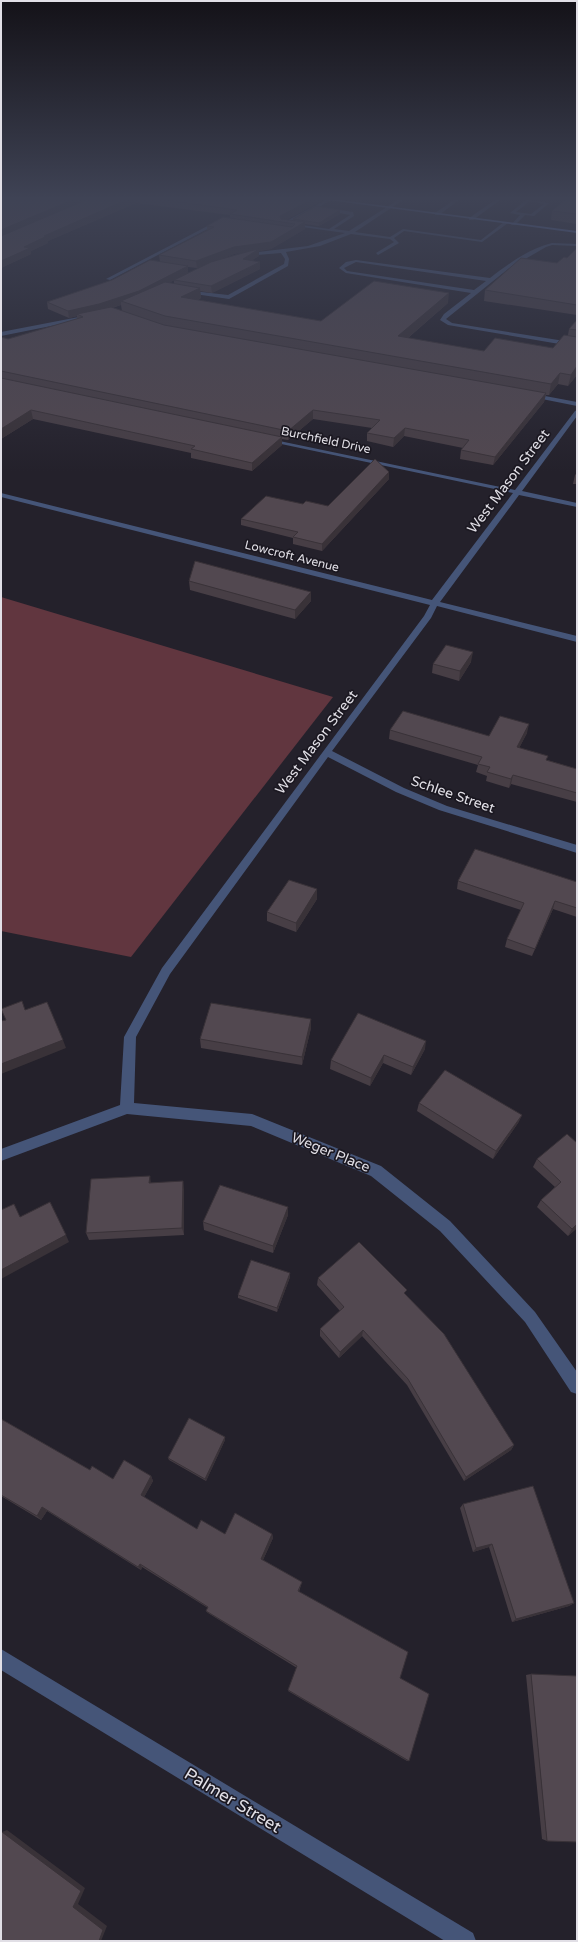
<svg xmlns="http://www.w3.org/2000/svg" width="578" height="1942" font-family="'Varela Round',sans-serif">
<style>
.green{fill:#61363f}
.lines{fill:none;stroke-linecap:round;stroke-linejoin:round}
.minor{fill:#455578;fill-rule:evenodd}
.major{fill:#6585cd;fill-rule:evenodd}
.wall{fill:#473e45;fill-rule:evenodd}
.shaded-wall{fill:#393238}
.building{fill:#524850;stroke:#393238}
.labels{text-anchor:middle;stroke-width:3.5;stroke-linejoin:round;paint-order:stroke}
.far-street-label{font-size:12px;fill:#e1dfe6;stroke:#1b1821}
.street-label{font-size:14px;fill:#e1dfe6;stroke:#1b1821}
.near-street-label{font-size:17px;fill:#e1dfe6;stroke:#1b1821}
</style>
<rect width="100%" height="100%" fill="#24212b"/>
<path class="green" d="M1,597L333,697L131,957L1,931Z"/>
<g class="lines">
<path class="minor" d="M326,200H331L319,207L353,212L354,216L334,229L349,231L398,200H403L355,232L390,237L403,229L481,240L504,222L508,223L482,242L404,231L394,238L399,243L378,255L376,253L394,242L390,239L351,234L320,246L286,252L289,259L288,266L229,299L181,292L184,290L228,295L284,264L285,259L281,253L244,256L242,254L308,246L345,233L281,224ZM317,208L319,209L350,215L329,229L288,223Z
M454,200H459L439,215H435V213Z
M495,200H500L473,220H469V218Z
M526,200L549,203L534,216L525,215L515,225H511L520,215L510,213ZM530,201L544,204L531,214L516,212Z
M219,220L223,221L110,280L106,279Z
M552,243L577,244V246L552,245L546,247L508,269L446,319L452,323L577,343V347L448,325L440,320L444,314L471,293L346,273L339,268L346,262L356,260L490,278C508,264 530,248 552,243ZM356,262L486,281L474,290L347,271L344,268Z
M84,316L86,319L1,336V332Z
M529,393L577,402V406L527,396L526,395Z
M577,410V416L522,491L577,503V507L519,495L440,602L577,636V642L437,606L431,618L332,751L404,788L447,806L577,845V853L439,810L396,792L328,757L170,974L136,1037L134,1103L252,1114L381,1166L450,1221L535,1312L577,1372V1394L571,1392L525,1322L440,1231L371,1176L251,1126L127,1114L1,1161V1149L120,1105L124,1037L162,968L424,616L430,605L1,497V493L432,600L513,493L267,441L265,440V438L515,490L575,411Z
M1,1649L473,1933L476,1941H445L1,1670Z"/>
<path class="major" d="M328,200H340L577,231V233Z"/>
</g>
<path class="wall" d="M1,200H323L286,220L293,221V219L340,214L319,226L305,224V229L271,249L259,251V256L252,260L260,269L212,293L200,291L201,298L198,300L321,321L448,303L408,338L484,351L553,348L568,335L569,329L577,320V375L568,386L558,384L549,395H546L544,402L493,465L460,459L461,450L463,448L404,436L393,447L367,441V433L372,428L313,419L288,440L282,439V445L252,471L191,458V453L33,419L1,439V337L8,339L77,319V316L69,318L48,309L47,302L112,280L160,262L159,255L207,230V226L230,218V215L136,203L48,241V243L31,251V254L1,268ZM244,252L219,260L234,254ZM188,267L197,268L201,267L188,273ZM174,280V284L169,283ZM121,305L122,311L112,308Z
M344,200H363L361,201Z
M577,200V224L551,220L552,211Z
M577,248V315L484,301L485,290L557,263L567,258Z
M389,472V479L322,551L293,544V538L241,525V519L303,504L328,506Z
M577,473V484H573L575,475Z
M189,581L311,601L295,619L190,590Z
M471,662L459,681L432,673L433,664Z
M390,730L489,736L527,733L519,748L547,760L577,769V802L511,784L509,788L486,781L487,776L476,772L478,765L389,739Z
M458,881L577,882V917L553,909L532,956L505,947L507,939L521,910L457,889Z
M317,889V899L296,932L267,921V912Z
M311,1028L302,1065L201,1048L200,1039Z
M425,1049L411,1075L383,1063L370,1086L330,1069L331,1060Z
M419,1103L522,1115L518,1123L493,1159L417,1111Z
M577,1143V1228L568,1236L537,1207L541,1200L555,1187L533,1167L537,1159Z
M151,1183L184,1189V1235L89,1240L86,1233Z
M288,1215L273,1253L204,1230L203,1222Z
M290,1277L277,1312L238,1298V1295Z
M318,1278L406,1295L514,1445L511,1450L464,1481L407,1385L362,1336L339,1358L320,1336V1329L340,1311L317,1285Z
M1,1419L90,1470L113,1479L151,1476L153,1481L144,1497L197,1529L225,1534H272L273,1538L263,1560L302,1582L301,1585L299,1592L400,1678L409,1761H407L288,1691L297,1668L208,1613L206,1611L208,1608L142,1567L141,1570L47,1511L41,1520L1,1496Z
M225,1437V1440L206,1481L169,1460L168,1458Z
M463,1504L574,1603L569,1606L512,1622L489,1547L473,1552L460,1508Z
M531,1674L547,1841L542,1839L526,1675Z"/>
<path class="shaded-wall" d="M72,200H88L1,237V230Z
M126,200H136V203L48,241V243L31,251V254L1,268V261L24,247L44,236Z
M311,200H323L282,222L280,221V216Z
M340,210V214L319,226V223Z
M305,222V229L271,249L259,251V256L243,266V259L257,251L234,254L197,268L196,261L234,247Z
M260,262V269L212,293L211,286Z
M188,266V273L140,298L121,301V305L100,311L77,314V316L69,318L68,311Z
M200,288L201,298L182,308L181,297Z
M449,293L448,303L397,347L398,336Z
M577,366V375L568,386L571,375Z
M560,373L558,384L549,395L551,384Z
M546,393L544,402L493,465L495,457Z
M31,410L33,419L1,439V429Z
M313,410V419L288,440V431Z
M405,428L404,436L393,447L394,438Z
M282,437V445L252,471V463Z
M389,472V479L322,551V544Z
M311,592V601L295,619V610Z
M473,652L471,662L459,681L460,671Z
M529,724L527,733L515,756L517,747Z
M513,775L511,784L509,788L511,779Z
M317,889V899L296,932V923Z
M555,901L553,909L532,956L535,949Z
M311,1019V1028L302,1065V1057Z
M63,1040L66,1048L1,1074V1064Z
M426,1041L425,1049L411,1075L413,1067Z
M384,1055L383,1063L370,1086L371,1078Z
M522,1115L518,1123L493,1159L496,1151Z
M150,1176L151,1184L149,1183Z
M183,1181L184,1189V1235L182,1228Z
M288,1207V1215L273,1253V1246Z
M577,1224V1228L568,1236L572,1229Z
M66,1235L69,1242L1,1279V1270Z
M290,1273V1277L277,1312V1308Z
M363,1330L362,1336L339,1358L340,1352Z
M225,1437V1440L206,1481L205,1479Z
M514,1445L511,1450L464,1481L466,1477Z
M151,1476L153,1481L143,1499L141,1495Z
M42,1507L47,1511L41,1520L37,1516Z
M272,1534L273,1538L262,1562L261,1559Z
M492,1544L489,1547L473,1552L476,1548Z
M140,1564L142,1567L141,1570L138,1567Z
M574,1603L569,1606L512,1622L516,1619Z
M7,1830L85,1888L78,1904L107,1926L101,1941H99L2,1832Z"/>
<path class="building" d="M1,200H72L1,230Z
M86,200H126L44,236H47L24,247L30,248L1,261V236Z
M164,200H311L280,216L281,219L305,222L271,242L234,247L196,261L159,255L214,227L207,226L223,217L292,227L295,224L230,214L237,210Z
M565,200H577V214L552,211Z
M316,206L340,210L319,223L293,219Z
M577,248V305L485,290L521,258L557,263L564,257L567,258Z
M259,249L243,259L260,262L211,286L174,280L211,262L250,251Z
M150,260L188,266L139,291L99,304L68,311L47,302L112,280Z
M374,281L449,293L398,336L484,351L495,338L553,348L564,335L577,337V366L571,375L560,373L551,384L165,316L121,301L165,282L200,288L181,297L321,321Z
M111,307L164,325L546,393L495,457L461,450L469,440L405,428L394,438L367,433L380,420L313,410L288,431L1,371V337L8,339L83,317L77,314Z
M577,320V330L569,329Z
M1,378L282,437L252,463L191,449L195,446L31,410L1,429Z
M375,459L389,472L322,544L293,537L298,532L241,519L266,496L303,504L306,501L328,506Z
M195,561L311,592L295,610L189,581Z
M446,645L473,652L460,671L433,664Z
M403,711L489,736L500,716L529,724L517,747L548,756L546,760L577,769V793L513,775L511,779L487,772L490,767L478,764L482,757L390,730Z
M475,849L577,882V908L555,901L535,949L507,939L524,903L458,881Z
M289,880L317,889L296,923L267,912Z
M22,1001L25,1010L47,1002L63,1040L1,1064V1021L6,1020L1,1009Z
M211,1003L311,1019L302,1057L200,1039Z
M358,1013L426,1041L413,1067L384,1055L371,1078L331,1060Z
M445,1070L522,1115L496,1151L419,1103Z
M567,1134L577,1143V1224L572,1229L541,1200L561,1182L537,1159Z
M150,1176L149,1183L183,1181L182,1228L86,1233L91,1179Z
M220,1185L288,1207L273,1246L203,1222Z
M50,1202L66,1235L1,1270V1210L14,1204L20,1217Z
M359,1242L407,1290L404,1293L444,1334L514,1445L466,1477L408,1379L363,1330L340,1352L320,1329L344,1307L318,1278Z
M251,1260L290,1273L277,1308L238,1295Z
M189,1418L225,1437L205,1479L168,1458Z
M1,1419L90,1470L92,1466L113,1479L124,1460L151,1476L141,1495L197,1529L201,1520L225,1534L235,1513L272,1534L261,1559L302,1582L298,1591L408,1652L400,1678L429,1694L409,1761L288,1690L297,1666L206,1611L208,1607L140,1564L138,1567L42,1507L37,1516L1,1495Z
M533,1486L574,1603L516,1619L492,1544L476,1548L463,1504Z
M531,1674L577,1676V1842L547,1841Z
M2,1832L81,1891L73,1907L103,1930L99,1941H1V1833Z"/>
<linearGradient id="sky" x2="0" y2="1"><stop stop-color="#141218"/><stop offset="0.42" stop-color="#3f4355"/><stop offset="1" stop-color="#3f4355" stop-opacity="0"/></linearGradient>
<rect width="578" height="472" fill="url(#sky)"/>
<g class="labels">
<g class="far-street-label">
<text transform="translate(326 440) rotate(12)" y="4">Burchfield Drive</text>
<text transform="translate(292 556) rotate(14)" y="4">Lowcroft Avenue</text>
</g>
<g class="street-label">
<text transform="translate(508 481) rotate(-53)" y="5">West Mason Street</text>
<text transform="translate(316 742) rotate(-53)" y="5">West Mason Street</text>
<text transform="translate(453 794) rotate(19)" y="5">Schlee Street</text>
<text transform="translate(331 1152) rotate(22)" y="5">Weger Place</text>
</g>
<g class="near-street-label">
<text transform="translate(233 1800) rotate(31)" y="6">Palmer Street</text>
</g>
</g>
<rect width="578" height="1942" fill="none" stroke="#e1dfe6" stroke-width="4"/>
</svg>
